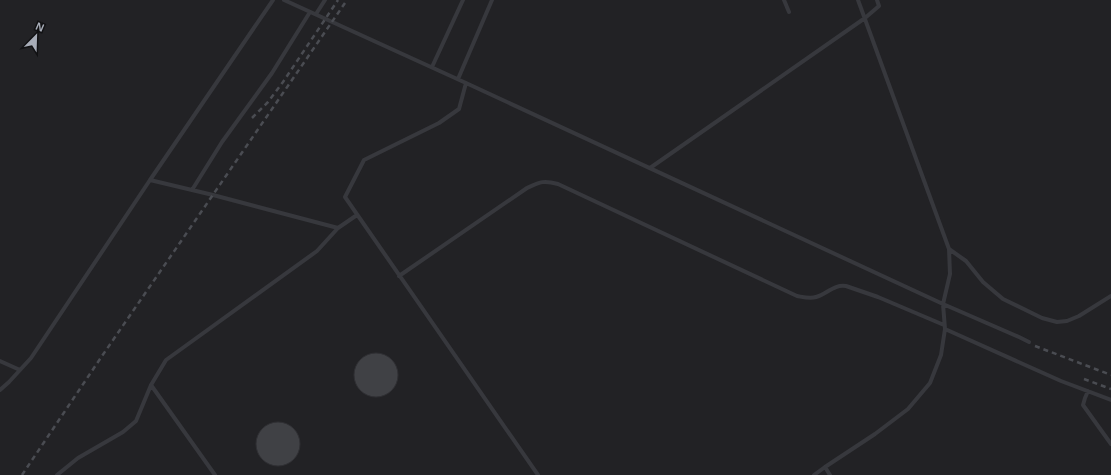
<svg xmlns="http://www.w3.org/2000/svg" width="1111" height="475" font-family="Helvetica,sans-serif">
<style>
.built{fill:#222225}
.building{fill:#404145;stroke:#303034}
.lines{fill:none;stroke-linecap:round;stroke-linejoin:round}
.lane{stroke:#37383d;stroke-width:4}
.rail{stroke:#4a4c52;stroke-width:2.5;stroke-dasharray:5 4;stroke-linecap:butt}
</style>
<rect width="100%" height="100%" fill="#161618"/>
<path class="built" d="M0,0H1111V475H0Z"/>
<path class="building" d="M354 375a22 22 0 1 1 44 0a22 22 0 1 1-44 0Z
M256 444a22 22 0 1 1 44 0a22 22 0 1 1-44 0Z"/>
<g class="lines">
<path class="lane" d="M284,0L466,83L943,304L1019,337L1029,342
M784,0L789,12
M858,0L949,249L950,274L943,304L945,329L1061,381L1111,400
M316,14L325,0
M432,67L463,0
M458,79L492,0
M466,83L459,109L439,123L364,160L345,197L538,475
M650,168L865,18L879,6L877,0
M150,180L273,0
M192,190L222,142L272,73L310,12
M949,249L966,261L983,282L1003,299L1042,318L1057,322L1067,321L1079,316L1111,296
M399,276L527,188C540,182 543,180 558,184L797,296C803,297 810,299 816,297C827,294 834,284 846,286L878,297L944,325
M0,361L20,370
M151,385L215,475
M0,390L9,382L31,358L150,180L213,195L338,228L357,215
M1088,391L1085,398L1083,405L1111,444
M825,467L875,434L908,409L930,383L941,355L945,329
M57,475L78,458L123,432L136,421L151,385L166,360L317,251L338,228
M814,475L825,467L830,475"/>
<path class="rail" d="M252,118L268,102L283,82L338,0
M1035,346L1111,375
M1084,379L1111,389
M22,475L102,356L347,0"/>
</g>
<g transform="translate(36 36) rotate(23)" stroke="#111113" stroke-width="3" paint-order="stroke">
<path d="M0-3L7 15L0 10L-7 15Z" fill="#a8adb8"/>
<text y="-6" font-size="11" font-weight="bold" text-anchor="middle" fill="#a8adb8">N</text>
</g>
</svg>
